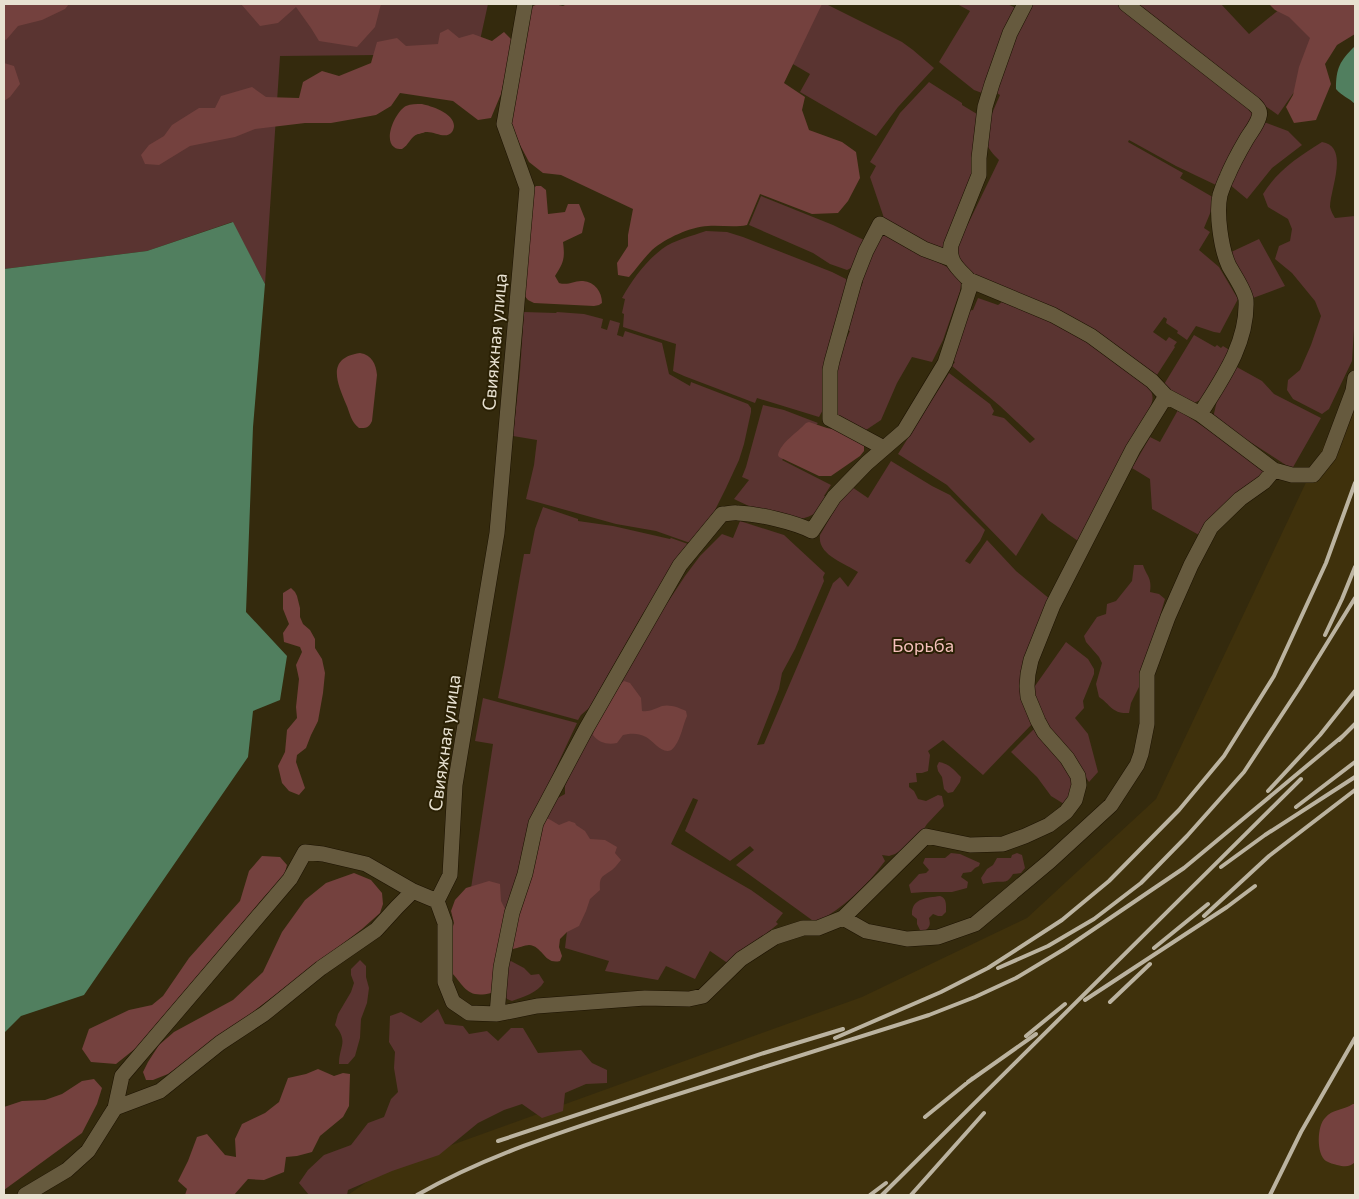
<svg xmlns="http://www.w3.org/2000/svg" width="1359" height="1199" font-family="Commissioner,sans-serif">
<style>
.built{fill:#3f310c}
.green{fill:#5a3431}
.forest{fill:#74413e}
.water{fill:#517f5f}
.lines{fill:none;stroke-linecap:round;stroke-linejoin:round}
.minor-casing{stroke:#1c1200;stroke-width:16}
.minor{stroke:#665a3e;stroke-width:15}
.rail{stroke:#bbb3a0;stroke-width:4}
.labels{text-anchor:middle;stroke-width:4;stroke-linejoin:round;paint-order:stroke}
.street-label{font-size:18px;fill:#e8e1d1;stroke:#2a2004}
.park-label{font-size:18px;fill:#f5c0bc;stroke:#2a2004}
</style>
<rect width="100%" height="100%" fill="#342a0d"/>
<path class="built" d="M1355,379V1195H348L385,1169L862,997L1027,918L1156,799Z"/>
<path class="green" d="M4,4H488L477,54L280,56L265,284L232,222L147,251L4,269Z
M817,4H826L902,42L913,50L934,68L898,107L876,136L800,92L810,74L786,60Z
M957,4H1007L1016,8L982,93L974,90L939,62L970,11Z
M1029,4H1119L1252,110V119L1218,186L1176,166L1129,140L1128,142L1183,173L1180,178L1216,199L1204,228L1210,232L1199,250L1219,267L1238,299L1220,333L1214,332L1196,326L1187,340L1177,333L1178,331L1166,323L1167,319L1164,317L1153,332L1166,341L1169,337L1177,342L1174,346L1175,347L1155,378L975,277L957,259L958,239L968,224L999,160C994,155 987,148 986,141C984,128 995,107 1000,95L995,92Z
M1134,4H1221L1249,34L1286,4L1322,30L1306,75L1278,115L1251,96Z
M929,82L962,103V105L977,114L975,127L970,190L952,231L943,249L941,250L885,221L870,177L876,166L870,162L900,113Z
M1264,122L1288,131L1302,145L1272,168L1247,199L1229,184Z
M1322,142C1350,146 1330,190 1330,207C1331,211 1333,215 1335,218L1355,216V313L1352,361L1329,409L1322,414L1293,399L1287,390L1288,380L1300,370L1311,345L1321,316L1315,301L1292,273L1275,259L1279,246L1290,241L1292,229L1288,219L1268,207L1263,194C1278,170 1298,157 1322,142Z
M761,196L833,225L864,240L853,267L847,270L830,264L813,253L749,225Z
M706,231L727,232L743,237L832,272L846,279L850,285L825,406L819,417L757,398L755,403L684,376L673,371L676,344L623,327L624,314L622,313L625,299L622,298C632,280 645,262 662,249C674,240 692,236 706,231Z
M877,232L904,244L949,268L958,276L961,283L960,291L943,340L932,362L912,357L897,383L881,420L866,430L837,414L834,404L839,355L850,331L844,328L863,282L857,280Z
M1259,239L1285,286L1253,298L1229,253Z
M978,298L998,305L1002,302L1054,323L1086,339L1147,383C1152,392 1155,397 1150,407L1078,541L1048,520L1042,513L1016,556L947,485L898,454L949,373L990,404L994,411L992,415L1004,418L1030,443L1035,439L1000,406L952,366L955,362L949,358L965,311L973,310Z
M524,312L556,313L557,312L584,314L603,319L601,328L607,330L610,320L620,323L617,335L623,337L625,331L662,343L669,374L690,386L691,382L748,404L751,408V412L744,444L739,460L726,488L710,520L690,543L656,531L616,524L526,499L534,465L537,440L513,436L520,371Z
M1194,335L1215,347L1217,345L1221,348L1223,346L1231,351L1200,400L1190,405L1163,386Z
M1235,366L1262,381L1274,394L1321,418L1292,469L1213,418L1218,396Z
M763,405L784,410L818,423L782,460L831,485L824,496L826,497C822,503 818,512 812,515C791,527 753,508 734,499L749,480L742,477L746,467Z
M1178,410L1198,423L1261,465L1264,471L1263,474L1199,535L1152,509L1150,479L1132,468L1150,437L1160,442Z
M891,461L932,486L950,495L985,530L980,541L965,561L970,564L987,540L1016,571L1051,600L1028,653L1033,723L983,775L943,740L928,751L930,755L928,771L922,773H916L917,782L909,783V787L914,791L918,799L926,801L938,795L942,796L944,806L927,824L921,833L903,849L895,854L889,856L882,855L885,861C866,887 844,907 816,923L736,865L754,850L750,846L730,861L685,831L698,800L693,798L671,844L751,890L783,913L776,922L778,924L729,964L710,951L695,979L666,966L658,980L605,971L609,961L565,948L569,914L541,829L554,800L565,794V786L587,739L631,658L685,576L700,556L722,534L733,538L740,521L784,535L825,573L823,577L824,581L795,649L782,673L779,689L757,745L764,744L833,583L840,577L848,587L858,572C845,563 817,555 820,535L849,485L868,498Z
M543,507L578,519V521L613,526L670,539L671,538L688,544L642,615L589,708L581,715L578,720L498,698C508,650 515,602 524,554H530L535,529Z
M1134,565H1143C1147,577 1152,577 1150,592L1159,594L1165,599L1139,687L1131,703L1129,713C1112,714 1111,705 1099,697L1096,684L1102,663L1099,657L1086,642L1084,636L1097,617L1106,614L1107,604L1116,601L1132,581Z
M1066,642L1088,659L1094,669V674L1083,701L1084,708L1075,718L1088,734L1098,772L1089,782L1069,752L1049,731L1030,693Z
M483,698L577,723L531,821L529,839L506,914L468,908L493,744L475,741Z
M1035,728C1044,739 1072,769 1073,783C1073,790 1067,798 1064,804L1051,796L1037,777L1011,752Z
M939,762C950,764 954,770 961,777L960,782L953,792L948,793L944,789L942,777L938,771L937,766Z
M951,853L960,854L980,863L979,866L975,868L971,872L963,873L961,877L968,882L967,888L952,892H925L911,893L909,885L919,874L926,873L929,870L923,863L925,858H945Z
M1017,853L1022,855L1025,868L1021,873L1013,874C1007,884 1005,881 995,882C991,882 987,883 983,884L981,878L987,869L993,865L997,858H1011L1012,855Z
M940,896C947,898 946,905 946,912L942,916H938L933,914L929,918C930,923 931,926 926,930H920L917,924V919L912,915C911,898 927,898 940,896Z
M360,960L366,966V977L369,988L367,1003L361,1019L360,1038L355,1056L348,1064H339C339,1045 349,1043 335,1025L338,1014L351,992L354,983L351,975V969Z
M509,960L524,968L531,975L539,974L544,982C538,993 522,997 512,1001L507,999L503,993Z
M438,1009L445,1024L463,1026L469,1034L487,1031L498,1041L511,1028H523L538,1053L581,1050L592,1063L607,1070V1083L586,1084L565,1093L563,1111L542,1118L522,1104L504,1110L478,1123L439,1155L392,1171L348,1190L347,1195H309L299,1183L308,1170L324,1155L351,1145L368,1123L384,1117L391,1099L398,1092L394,1068L395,1052L389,1042L390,1016L401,1012L421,1023Z"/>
<path class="forest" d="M4,4H69L65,9L42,20L18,26L6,40L4,39Z
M241,4H381L375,27L357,47L319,41L311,28L296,7L278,23L260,26Z
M538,4H554L563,6L567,4H822L784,83L805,97L802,110L809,130L842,142L856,152L860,178L848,201L838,213L812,214L760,194L747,225C734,228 721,225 708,226C690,227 666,238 652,250C644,258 637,268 629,277L618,275L617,263L628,246V235L633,209L561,175L543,173L529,162L520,145L510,120L531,7Z
M1269,4H1355V34L1337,45L1325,64L1331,84L1316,120L1294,123L1286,107L1293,95L1299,67L1310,38L1289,17L1275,10Z
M448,29L459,38L473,34L492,41L504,32L513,41L501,94L491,118L478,120L453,101L400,93L391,106L376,115L331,123H305L255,129L235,137L190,146L159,165L145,164L141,155L149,145L164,136L172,125L199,108H215L221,96L252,87L266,97L299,98L303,82L322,71L339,76L371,63L377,42L397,38L406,46L438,44L440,33Z
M4,63L14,66L20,84L10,97L4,101Z
M422,104C432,106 462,116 452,132C446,140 434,131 426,132C425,132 420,134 418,134C410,137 409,145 402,149C399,149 396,149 394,147C383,139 396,111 406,106C411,104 416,104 422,104Z
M536,186H541L546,190L548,214L565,212L568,204H579L585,219L582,233L563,242C565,258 564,262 555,276L559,283C569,286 574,280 583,281C595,282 602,292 602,303L599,305L594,306L534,303L528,300L522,293L530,192Z
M360,353C372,355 376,364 377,375L372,421C369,428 366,428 359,428C351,422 350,413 346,404C337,382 326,358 360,353Z
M809,422L827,428L837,430L861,442L864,446V451L860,456L831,476H819L779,457L778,455C781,442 797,433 806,423Z
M291,588L295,592L297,596L300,608V617L303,624L310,630L315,639V648L322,659L325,673L323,693L318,721L311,735L306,748L297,755L296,762L305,788L299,795L289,791L282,783L278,766L285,752L287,730L297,718L296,707L299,679L296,665L302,652L300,647L284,642L283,633L289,624L283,609V593Z
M624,681L630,683L641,698L642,711C650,712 654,709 662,706C670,704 680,708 686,711L687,716C683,725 681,738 675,746C666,760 654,741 646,737C638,733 632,733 623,735L617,743C608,745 599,743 593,735C595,722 614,689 624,681Z
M543,818L549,819L559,825L569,821L575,823L576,825L585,831L590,839L605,840L617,847L615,853L621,860C618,863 616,867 612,870C602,877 599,876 600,890L590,899L586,911L579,926L567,932L560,939L559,947L562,956L560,961C544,965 543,946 529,945C525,945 518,948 513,949L510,945Z
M262,856L280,857L287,865L284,876L264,897L136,1048L116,1064L91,1062L82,1049L89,1029L129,1010L152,1005L163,996L189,958L240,901L249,871Z
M354,873L371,880L382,893L383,904L380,913L362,929L212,1043L168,1074L153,1080H146L143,1072L148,1062L159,1045L174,1032L233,1000L263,972L282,932L305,900L326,883Z
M489,881L500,884L501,901L505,909L491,993C466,999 465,986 450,971L449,939L454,923L451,911L455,900L466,888Z
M318,1069L334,1076L343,1073L350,1074L349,1106L343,1117L320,1136L312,1152L297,1156L286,1157L284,1172L264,1180L248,1179L234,1195H185L187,1189L178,1181L188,1161L197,1137L207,1134L225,1155L236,1157L235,1139L242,1124L265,1113L279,1102L288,1078L306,1074Z
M94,1079L102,1088L97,1104L82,1133L4,1190V1107L22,1101L45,1100L62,1094L82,1081Z
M1353,1104H1355V1162C1350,1167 1345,1167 1337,1165C1334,1164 1329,1163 1326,1161C1316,1154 1317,1126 1325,1118C1332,1109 1344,1110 1353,1104Z"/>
<path class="water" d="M1354,47H1355V104C1349,98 1342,96 1336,89C1336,68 1340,61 1354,47Z
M233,222L265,284L253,427L246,612L287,656L280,700L253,711L248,757L84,995L21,1016L4,1033V269L147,251Z"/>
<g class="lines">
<defs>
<path id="minor" d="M1126,4L1254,104C1258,108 1261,111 1259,117C1257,125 1250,133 1246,140C1239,152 1232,165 1227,177C1224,183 1222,189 1220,195C1216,213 1221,249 1229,266C1234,275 1245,291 1246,300C1248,343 1222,379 1200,414
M969,280L1053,315L1091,336L1152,381L1166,396L1200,414L1274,470L1292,475H1313L1329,455L1353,391L1355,378
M884,448L830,419V370L832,361L855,279L866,251L880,224L924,249L951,259
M437,901L445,923V982L453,1002L469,1013L497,1014L501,967L512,913L525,874L536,823L586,729L680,565L722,514C728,514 733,512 738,513C759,514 794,522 812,531L834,497L867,463L904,431L945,363L969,290V280C959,269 948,262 951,245L979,175V158L985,107L992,84L1010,33L1025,4
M437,901L450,875L455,785L497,533L527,188L504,124L525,4
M843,918L866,931L907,939L938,937L975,924L1050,861L1111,805L1137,765L1141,754L1147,724V674L1168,617L1191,565L1211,527L1240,499L1264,482L1274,470
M497,1014L537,1006L645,998L689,999L703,996L741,959L775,937L803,928H818L843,918L926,836L970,845L1003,844L1025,836L1049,825L1066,812L1075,800L1079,785L1078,776L1067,758L1044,732L1038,721L1028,697L1027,686L1028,674L1031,660L1053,605L1133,449L1166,396
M115,1108L160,1091L220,1043L264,1014L321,968L376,930L397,907L413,891
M25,1195L67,1170L88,1151L115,1108L122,1076L290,879L305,852L323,854L366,864L413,891L437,901"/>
</defs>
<use href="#minor" class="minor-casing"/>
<use href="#minor" class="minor"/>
<path class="rail" d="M1325,635L1342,599L1355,567
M1339,740L1355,724
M1268,791L1320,735L1355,691
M1296,807L1355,762
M1221,867L1265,835L1355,777
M1204,916L1269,856L1355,790
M1154,948L1208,904
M998,968L1048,946L1094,919L1141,883L1187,836L1244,772L1300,687L1355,598
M1085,1000L1175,941L1227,907L1255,886
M1110,1002L1150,964
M1026,1036L1065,1004
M835,1038L941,992L988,968L1062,920L1109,881L1179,810L1224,756L1274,676L1326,563L1355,483
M968,1082L1036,1034
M925,1117L973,1078
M498,1141L764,1053L843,1029
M417,1195C491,1153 573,1128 653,1102C745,1073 837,1044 929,1015L975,997L1016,978L1066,948L1184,868L1344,735
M870,1195L886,1183
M882,1195L1301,779
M911,1195L984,1113
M1270,1195L1301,1132L1355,1038"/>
</g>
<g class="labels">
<g class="street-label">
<text transform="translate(495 342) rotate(-85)" y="6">Свияжная улица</text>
<text transform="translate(445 743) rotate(-82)" y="6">Свияжная улица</text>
</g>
<g class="park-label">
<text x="923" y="652">Борьба</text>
</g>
</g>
<rect width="1359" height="1199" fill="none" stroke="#e8e1d1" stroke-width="10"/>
</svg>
